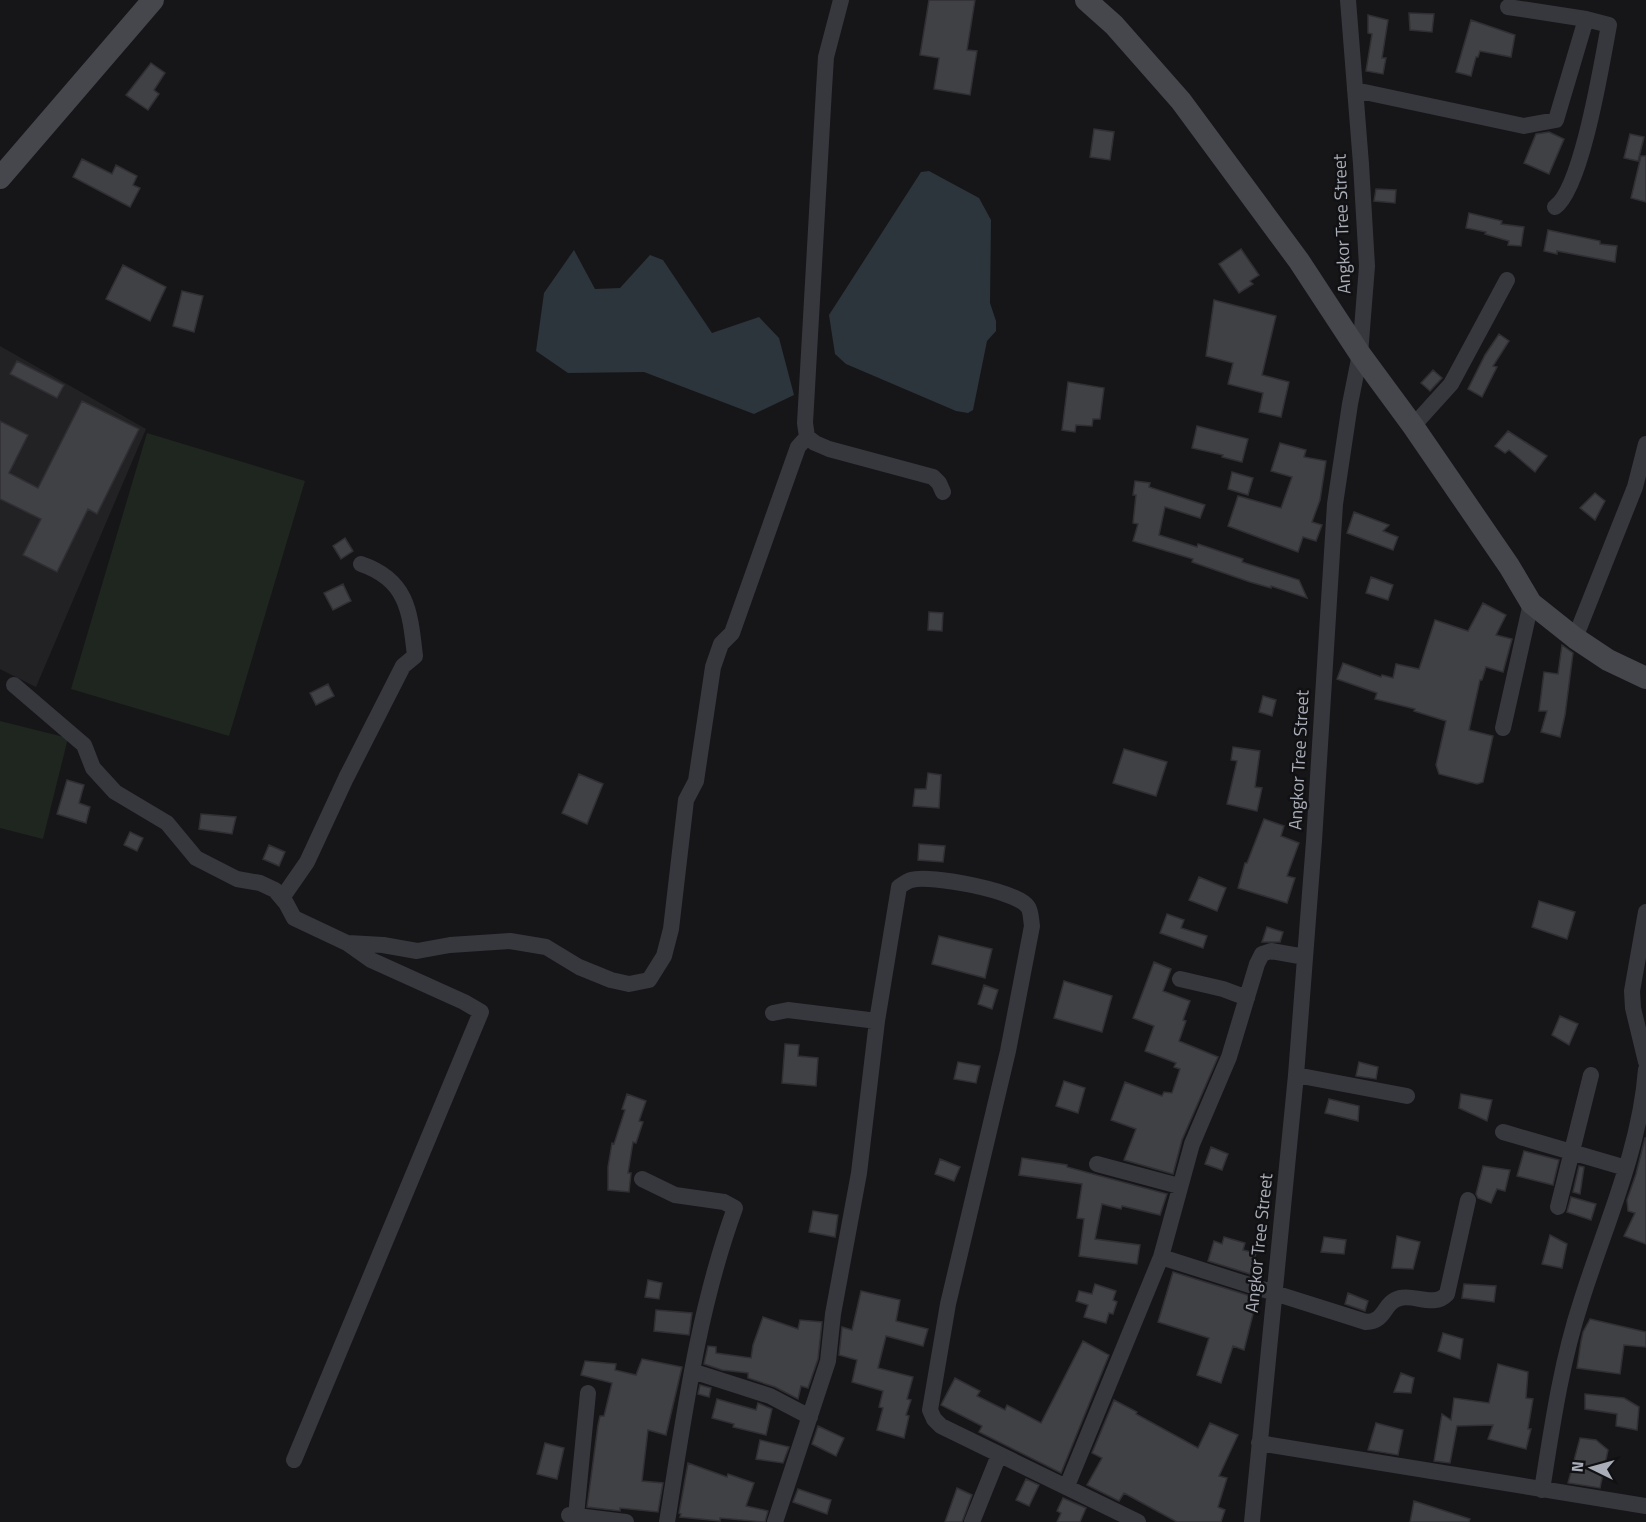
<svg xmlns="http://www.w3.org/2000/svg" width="1646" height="1522" font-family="'Titillium Web',sans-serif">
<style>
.built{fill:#222225}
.green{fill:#1e261f}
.water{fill:#2c353c}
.building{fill:#404145;stroke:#303034;stroke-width:1.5}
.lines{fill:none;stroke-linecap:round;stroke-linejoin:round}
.street{stroke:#37383d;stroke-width:16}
.secondary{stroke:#45474d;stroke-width:22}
.labels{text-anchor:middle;stroke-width:5;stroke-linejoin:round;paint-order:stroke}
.street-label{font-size:18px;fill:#a8adb8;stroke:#111113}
</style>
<rect width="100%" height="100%" fill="#161618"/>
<path class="built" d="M0,346L146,429L36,687L0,669Z"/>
<path class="green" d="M147,433L305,481L229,736L71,689Z
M0,721L68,738L43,839L0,828Z"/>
<path class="water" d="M929,171L979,198L991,220L990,303L996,321V331L987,341L973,410L968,413L956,411L846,364L835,354L829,315L921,172Z
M574,250L595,289L620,288L650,255L663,260L712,333L759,317L779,338L794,395L754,414L644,372L568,373L536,351L544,293Z"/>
<path class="building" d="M929,0H975L967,50L977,51L970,95L934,89L939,58L920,55Z
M1409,13L1434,14L1432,32L1410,30Z
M1368,15L1388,20L1382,58H1386L1383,74L1366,71L1372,34L1368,33Z
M1471,20L1515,35L1511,57L1480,51L1478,57H1476L1471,76L1456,72Z
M151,63L165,73L154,90L159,94L148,110L126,95Z
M1094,129L1114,132L1110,160L1090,157Z
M1549,132L1564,139L1549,174L1524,163L1536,134Z
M1630,134L1644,137L1638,161L1624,158Z
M1641,156H1646V202L1631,198Z
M82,159L112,174L116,165L137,176L133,185L140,188L130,207L73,177Z
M1376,189L1396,190L1395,203L1374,201Z
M1469,213L1502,221L1501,224L1524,227L1521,246L1508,245L1509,241L1485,234L1486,232L1466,228Z
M1548,230L1600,241V244L1617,246L1615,262L1557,251V254L1544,251Z
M1241,249L1259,275L1250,281L1253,284L1239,293L1219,264Z
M123,265L166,287L150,321L106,299Z
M182,291L203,296L194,332L173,326Z
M1214,300L1276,316L1262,375L1289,382L1281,417L1259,412L1263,393L1228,384L1233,363L1206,356Z
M1499,334L1509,341L1493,366L1497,367L1482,397L1468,389L1485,355Z
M17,361L64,385L57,398L10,374Z
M1433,370L1442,378L1430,391L1421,383Z
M1068,382L1104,388L1100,419H1093L1092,426L1076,425L1075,432L1062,430Z
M82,401L139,429L97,514L88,509L57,572L23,555L41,519L0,499V421L28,435L9,473L38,488Z
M1197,426L1248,439L1242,462L1222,457L1223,455L1192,448Z
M1508,431L1547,456L1535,472L1509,450L1505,453L1495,446Z
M1280,443L1306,450L1304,457L1326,461L1320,500L1312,522L1322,525L1316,541L1303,537L1298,552L1228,526L1238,496L1281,508L1292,477L1271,471Z
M1232,472L1253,478L1248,495L1228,489Z
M1135,481L1150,483L1149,487L1205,505L1200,518L1165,507L1159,535L1197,547L1198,544L1243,559L1242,562L1299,580L1307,598L1271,586V588L1250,582L1192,562L1193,559L1133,541L1138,524L1133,523L1136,495H1133Z
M1595,493L1605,501L1595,520L1580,508Z
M1354,512L1389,525L1383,531L1398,537L1393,550L1347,533Z
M345,538L353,551L341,559L333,546Z
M1371,577L1393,585L1388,600L1366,593Z
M343,584L351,601L333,610L324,593Z
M1483,603L1506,615L1496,635L1512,639L1503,672L1486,667L1482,680H1480L1469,730L1493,736L1483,782L1477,784L1439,774L1436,765L1446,721L1414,711L1415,709L1375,699L1377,693L1337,679L1343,663L1381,677L1382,675L1393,678L1396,664L1419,669L1435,620L1468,631Z
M929,612L943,613L942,631L928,630Z
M1562,645L1573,653L1565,715L1560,737L1541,732L1547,711H1539L1544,672L1558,674Z
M328,684L334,696L316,705L310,693Z
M1263,696L1276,700L1272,716L1259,712Z
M1233,747L1260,751L1255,787L1262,788L1257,811L1227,804L1237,761L1231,760Z
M1124,749L1167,762L1156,796L1113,783Z
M928,773L941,775L939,808L913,806L915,789H926Z
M579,774L603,784L587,824L562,813Z
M67,780L84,785L79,803L90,807L86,823L57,814Z
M201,814L236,817L232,834L199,829Z
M1264,819L1284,826L1281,836L1299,843L1287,876L1295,878L1287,903L1238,888L1245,863H1247Z
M130,832L143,838L137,851L124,845Z
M919,844L945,846L943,862L918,860Z
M269,845L285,852L279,866L263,859Z
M1199,877L1226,888L1217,911L1189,900Z
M1539,901L1575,912L1567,939L1532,927Z
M1167,914L1184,920L1181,928L1207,936L1203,948L1160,933Z
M1267,927L1283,932L1280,942H1262Z
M939,936L992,949L985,978L932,964Z
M1154,962L1171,969L1163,991L1190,1001L1183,1020L1186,1021L1179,1041L1218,1057L1182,1140L1173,1174L1124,1160L1136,1129L1111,1120L1125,1082L1162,1096L1164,1092L1172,1093L1180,1069L1174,1067L1176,1063L1145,1051L1154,1026L1133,1018Z
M1064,981L1112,996L1102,1032L1054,1018Z
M984,985L998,990L992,1009L978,1004Z
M1560,1016L1578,1024L1569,1045L1552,1035Z
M785,1044L799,1045L798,1056L818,1058L816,1086L782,1083Z
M958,1062L980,1066L976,1083L954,1079Z
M1359,1062L1378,1067L1376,1079L1356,1076Z
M1064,1081L1085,1088L1078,1113L1056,1106Z
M627,1094L646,1101L639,1121L643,1122L636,1143L633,1142L628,1173H631L629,1192L608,1190V1167L612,1143L614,1144L625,1110L622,1109Z
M1461,1094L1492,1100L1487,1121L1459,1108Z
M1329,1099L1359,1106L1358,1121L1325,1113Z
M1645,1138H1646V1244L1624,1236L1635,1213L1628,1211L1627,1200L1636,1174Z
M1211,1147L1228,1154L1222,1170L1205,1164Z
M1524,1151L1559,1160L1553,1185L1517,1176Z
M1022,1158L1067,1165V1167L1167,1194L1160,1215L1122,1206L1121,1209L1102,1204L1095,1239L1140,1245L1137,1264L1079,1256L1084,1219L1077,1218L1082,1184L1019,1175Z
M940,1159L960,1167L954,1181L935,1174Z
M1483,1166L1510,1170L1505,1191L1497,1189L1491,1203L1478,1198L1476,1194Z
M1579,1166L1584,1167L1580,1194L1573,1192Z
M1571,1197L1596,1204L1591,1220L1567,1212Z
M813,1211L838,1215L835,1237L809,1232Z
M1550,1235L1567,1244L1562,1268L1542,1264Z
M1397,1236L1420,1242L1413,1269L1392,1268Z
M1224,1237L1245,1243L1243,1250L1256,1253L1250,1274L1208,1261L1214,1241L1222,1244Z
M1324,1237L1346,1240L1344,1254L1321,1252Z
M1173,1272L1257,1298L1244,1350L1233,1346L1221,1383L1197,1375L1209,1338L1158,1322Z
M648,1280L662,1283L659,1299L645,1297Z
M1095,1284L1116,1291L1113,1300L1117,1302L1113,1314L1109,1313L1106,1323L1084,1317L1088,1305L1076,1301L1079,1291L1092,1294Z
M1464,1284L1496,1286L1494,1302L1462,1298Z
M861,1291L900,1300L896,1321L928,1329L923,1346L886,1336L878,1368L913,1377L907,1399L911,1400L906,1415L909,1416L904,1438L877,1430L883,1408L879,1407L883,1391L852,1382L857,1360L839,1355L842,1327L852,1330Z
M1348,1293L1368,1301L1365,1311L1345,1304Z
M656,1310L692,1313L689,1335L654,1331Z
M763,1317L798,1329L800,1320L822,1322L818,1359L808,1388L801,1386L798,1399L775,1387L748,1378V1373L722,1370L704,1364L708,1346L716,1347V1353L751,1358L753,1345Z
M1590,1319L1646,1332V1347L1624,1345L1620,1374L1577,1368L1581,1341L1583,1332Z
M1443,1333L1463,1339L1460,1359L1438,1351Z
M1083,1341L1109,1355L1061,1473L979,1432L982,1426L941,1405L955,1378L980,1391L977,1396L1005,1410L1007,1405L1041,1423Z
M642,1359L682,1367L666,1435L648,1430L642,1481L663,1483L658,1512L620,1508V1511L587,1507L598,1425L600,1416H604L612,1383L581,1375L585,1361L616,1364L615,1370L636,1375Z
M1498,1364L1528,1372L1526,1398L1533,1399L1528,1429H1531L1526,1449L1488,1439L1493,1425L1457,1426L1450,1463L1434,1461L1442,1414L1451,1420L1454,1398L1489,1403Z
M1401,1373L1414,1378L1411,1393L1394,1392Z
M700,1385L711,1388L709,1397L698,1394Z
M1585,1394L1624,1398L1639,1407L1637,1430L1616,1426L1617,1414L1585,1409Z
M717,1399L756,1410L758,1403L772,1409L766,1435L733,1427L734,1424L712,1418Z
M1114,1400L1137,1412L1136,1414L1198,1448L1210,1423L1238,1435L1219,1476L1227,1478L1218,1507L1225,1510L1221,1522H1177L1124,1493L1119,1501L1087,1485L1102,1458L1092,1453Z
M1376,1423L1403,1430L1398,1455L1368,1450Z
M818,1426L844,1438L836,1456L812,1444Z
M1580,1438L1596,1440L1608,1450L1600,1488L1568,1483Z
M760,1440L789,1447L783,1463L756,1459Z
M545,1443L564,1448L557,1479L537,1474Z
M688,1463L727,1477L728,1474L754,1483L746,1506L768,1511L765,1522L720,1518V1521L680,1517L681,1514L679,1513Z
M1026,1479L1039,1485L1029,1506L1016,1500Z
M957,1488L972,1495L962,1522H945Z
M798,1489L831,1500L827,1514L793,1502Z
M1063,1498L1086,1508L1080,1522H1057L1061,1513L1057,1511Z
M1414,1501L1470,1519L1469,1522H1410Z"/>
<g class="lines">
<path class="street" d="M841,0L826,57L824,89L805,423L807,437L815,443L829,449L933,477L939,483L943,492
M1508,7L1586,19L1609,25C1602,62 1582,188 1555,207
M1355,90L1524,126L1556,120L1586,19
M1413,426L1451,384L1507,280
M1575,638L1635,487L1646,444
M14,685L84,745L93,768L115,792L167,823L196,858L237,879L260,883L275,890L286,903L294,918L347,943L371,960L464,1002L481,1012L294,1460
M1503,728L1531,603
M282,898L307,862L346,778L403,666L415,656C410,612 408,580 361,564
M1646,912L1632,991L1633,1008L1646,1062
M348,943L383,945L417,951L450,945L510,941L546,947L579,967L611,980L629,984L649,980L664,956L671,929L686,800L696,781L713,667L721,644L732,633L798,447L807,437
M1180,979L1223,989L1247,998
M773,1013L788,1010L877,1021
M1296,1075L1407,1096
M1503,1132L1626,1168
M1097,1164L1179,1186
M642,1179L675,1195L724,1202L735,1208C698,1309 684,1416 667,1522
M1558,1207L1591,1075
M1161,1257L1366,1322C1387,1321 1382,1303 1400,1298C1415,1294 1434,1308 1447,1294L1468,1200
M692,1371L770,1396L810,1417
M1259,1443L1646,1506
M1067,1486L1161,1257L1192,1144L1229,1057L1257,964L1262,954L1271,951L1305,957
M1542,1490C1552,1427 1561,1363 1581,1302C1605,1225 1640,1150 1646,1069
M569,1515L626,1522
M576,1516L588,1393
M775,1522L828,1361L833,1314L859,1173L877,1021L899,887C902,885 907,881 911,880C930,874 1018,891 1028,907C1031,911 1031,920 1032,926L1008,1051L948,1304L930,1410L934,1419L941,1426L1138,1522
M972,1522L999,1455
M1252,1522L1296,1075L1314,841L1335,504L1350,404L1360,354L1367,266L1361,164L1348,0"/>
<path class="secondary" d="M1086,0L1114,25L1181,101L1299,261L1360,354L1413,426L1509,566L1531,603L1575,638L1608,660L1646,678
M0,178L153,0"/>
</g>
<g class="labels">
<g class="street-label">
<text transform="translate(1342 224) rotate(-92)" y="6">Angkor Tree Street</text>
<text transform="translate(1299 760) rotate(-87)" y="6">Angkor Tree Street</text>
<text transform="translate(1259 1243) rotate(-84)" y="6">Angkor Tree Street</text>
</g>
</g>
<g transform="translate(1592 1468) rotate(275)" stroke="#111113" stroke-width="4.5" paint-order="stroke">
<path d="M0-4.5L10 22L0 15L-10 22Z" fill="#a8adb8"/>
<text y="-9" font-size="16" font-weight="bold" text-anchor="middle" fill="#a8adb8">N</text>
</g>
</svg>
